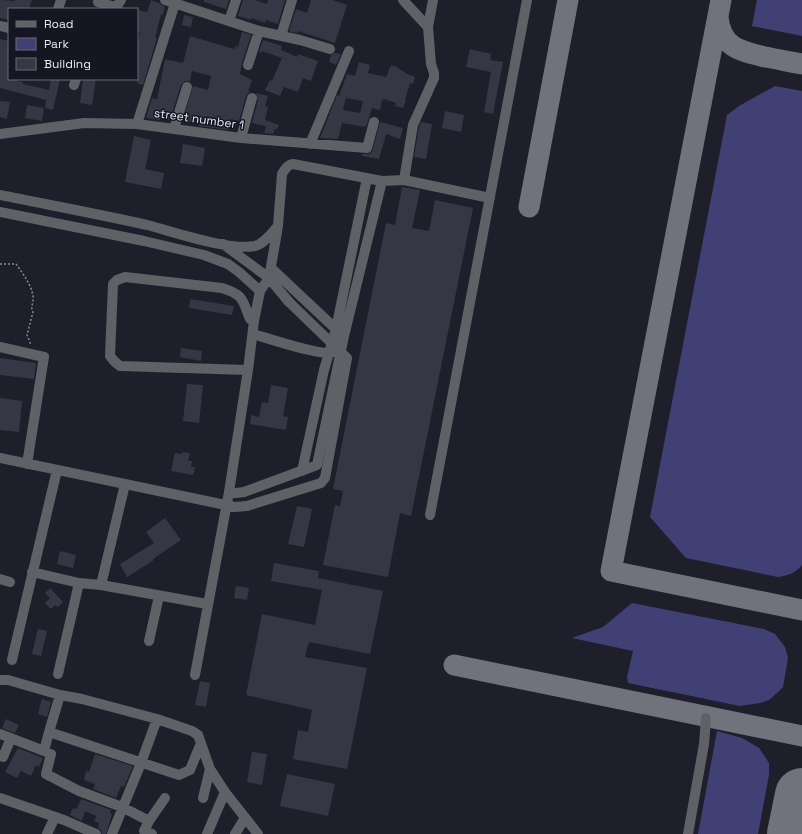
<svg xmlns="http://www.w3.org/2000/svg" width="802" height="834" font-family="'Space Grotesk',sans-serif">
<style>
.green{fill:#414075}
.lines{fill:none;stroke-linecap:round;stroke-linejoin:round}
.taxiway{stroke:#71727c;stroke-width:21}
.runway{stroke:#71727c;stroke-width:54}
.building{fill:#363744;fill-rule:evenodd}
.path{stroke:#888993;stroke-width:1.5;stroke-dasharray:2 2;stroke-linecap:butt}
.minor{stroke:#606167;stroke-width:10}
.minor-bridge{stroke:#606167;stroke-width:10}
.labels{text-anchor:middle;stroke-width:3;stroke-linejoin:round;paint-order:stroke}
.street-label{font-size:12px;fill:#e8e9f2;stroke:#151622}
</style>
<rect width="100%" height="100%" fill="#1f1f2b"/>
<path class="green" d="M757,0H802V36L752,26Z
M775,86L802,91V565C796,573 787,576 778,577L686,558L650,517L727,115L739,106Z
M632,603L764,629L775,634L785,647L788,658L783,687L777,693L769,700L760,703L740,706L628,683L627,677L633,651L572,638L603,627Z
M717,731L742,738L759,748L769,763V775L758,834H698Z"/>
<g class="lines">
<path class="taxiway" d="M721,0L611,571L802,610
M718,17C721,47 739,51 765,57C777,59 790,62 802,64
M529,207L568,0
M454,665L802,736"/>
<path class="runway" d="M794,834L802,795"/>
</g>
<path class="building" d="M0,0L14,1L15,0H32L29,9H9V20L0,18Z
M151,0L159,3L165,7L163,15H161L155,38H157L143,85L137,83V46L140,33L137,32V10L147,12Z
M204,0H229L226,9L204,2Z
M243,0H255L267,4L268,0H285L278,24L266,20L265,23L251,18V20L238,16Z
M311,0H333L347,5L335,43L298,31L297,33L289,31L296,9L307,13Z
M184,15L193,17L191,27L182,25Z
M242,32L251,35L242,63L240,74L252,80L248,91L250,92L246,96L239,121L231,119L229,130L199,126V124L183,120L193,86L208,90L211,76L192,71L190,81H185L181,85L170,120L161,117L160,120L146,118L152,98L157,99L165,59L183,63L190,36L234,49L235,46L238,47Z
M0,39L9,41V79L23,82V84L49,90L51,79H60L53,110L45,108L46,100L0,88Z
M263,40L282,46L281,50L297,57L298,54L318,61L311,81L303,78L298,92L284,87L280,96L265,90L270,80L272,81L282,58L262,51V53L259,52Z
M470,49L491,54L490,60L503,62L493,114L484,112L491,72L466,67Z
M335,53L341,54L336,65L329,62L331,55Z
M359,62L370,65L368,73L386,77L391,65L399,68V69L405,72V73L415,77L413,84L410,83L405,100H406L403,108L395,106L396,103L384,99L382,100L380,110L372,108L366,127L342,123L338,139L320,138L337,95L339,96L347,74L355,76ZM346,98L363,101L360,113L343,110Z
M83,79H96L92,105L80,103Z
M256,93L268,96L265,106L268,107L265,120L279,125L277,129H275L273,134L264,133L266,126L252,123L258,100Z
M0,101L10,102L7,119L0,117Z
M27,105L44,108L42,121L25,118Z
M445,111L464,115L461,132L442,128Z
M380,122L403,128L400,139L386,134L379,159L362,156V154H369L372,152Z
M421,122L432,124L426,159L414,157L419,127Z
M134,136L151,140L145,169L164,173L161,189L125,182Z
M183,144L205,148L202,166L180,163Z
M402,187L420,190L412,228L429,231L435,200L473,208L411,516L400,513L388,577L323,565L335,505L340,506L343,491L333,489L386,223L395,225Z
M190,299L234,306L232,315L189,308Z
M181,348L202,351L201,361L180,357Z
M0,358L36,363L34,379L0,375Z
M187,384L203,385L199,423L183,421Z
M271,385L288,388L283,416L288,417L286,430L250,424L251,415L259,417L262,402L268,403Z
M0,398L22,401L19,432L0,430Z
M182,452L190,453L188,461H192L191,467H195L193,475L171,471L175,453L182,454Z
M297,506L312,509L304,547L288,544Z
M165,518L181,540L153,559L154,560L127,577L120,564L154,543L146,532Z
M60,551L76,555L73,568L57,564Z
M274,563L319,571L318,578L383,591L370,654L309,642L305,657L367,668L347,769L293,759L298,730L308,732L312,710L246,695L262,614L315,625L322,590L271,581Z
M236,586L249,588L247,600L234,598Z
M50,588L63,602L58,607L55,605L51,609L45,603L50,598L45,593Z
M38,629L47,631L41,656L32,654Z
M200,681L210,683L206,707L195,705Z
M42,699L51,702L47,717L38,714Z
M6,719L19,725L15,733L2,728Z
M18,748L43,758L39,767L36,765L31,776L21,771L17,778L5,772Z
M252,752L267,754L262,785L247,782Z
M95,754L133,766L124,787L121,786L116,798L93,789L95,784L84,780L86,771L89,772Z
M287,774L335,784L328,816L280,806Z
M81,799L111,810L110,813L112,814L106,834H102L101,830L98,828L99,823L94,821L96,816L85,811L82,821L70,815L73,808L77,809Z"/>
<g class="lines">
<path class="path" d="M0,264H16C23,274 31,284 33,296C34,302 30,307 33,312L27,335L31,345"/>
<path class="minor" d="M165,0L259,31L300,40L330,49
M403,0L428,27L433,0
M98,2L115,7L117,6L121,0
M58,9L61,0
M229,21L236,0
M0,26L9,28
M281,36L292,0
M248,65L259,31
M74,85L76,79
M137,124L176,0
M174,129L187,87
M0,134L84,123L137,124L241,138L367,148L374,122
M241,138L252,98
M310,144L349,51
M404,180L413,125L434,78V73L431,64L428,27
M382,181L404,180L490,198
M0,195C49,205 98,214 147,225C174,232 229,251 255,246C264,244 272,233 278,226
M0,212L144,241L204,255L228,264L239,272L260,291
M223,244L269,278L289,302
M271,268L339,332
M253,334C267,338 323,357 333,352
M0,347L44,357L27,464
M248,370L120,366L115,362L110,356L113,284L117,280L125,277L222,288C244,295 242,299 250,319L254,321
M0,458L235,507L247,506
M302,471L324,370L336,329L367,178
M430,515L527,0
M32,572L79,583L101,585L207,604
M0,579L10,582
M101,585L125,484
M149,641L159,596
M12,660L57,470
M58,674L79,583
M195,675L229,492L248,370L254,321L260,291L269,278L278,226L282,174C285,169 287,165 293,164L382,181L344,336L317,465L244,492L236,493L229,492
M0,680H8L60,695L82,699L157,719L192,731L198,735L210,769L225,792L258,834
M60,695L49,732L179,775L190,770L201,743
M49,732L44,751L51,754L46,774L79,791L122,807L149,821L165,798
M0,734L44,751
M3,757L11,738
M0,798L64,820L96,834
M203,798L210,769
M149,821L144,831L152,834
M47,834L55,817
M112,834L141,763L157,719
M207,834L225,792
M235,834L245,818
M688,834L704,744L706,718"/>
<path class="minor-bridge" d="M247,506L321,483L325,478L347,358L289,302"/>
</g>
<g class="labels">
<g class="street-label">
<text transform="translate(199 119) rotate(8)" y="4">street number 1</text>
</g>
</g>
<rect x="8" y="8" width="130" height="72" fill="#151622" stroke="#696a75"/>
<rect x="16" y="21" width="20" height="6" fill="#606167" stroke="#696a75"/>
<text x="44" y="28" font-size="12" fill="#e8e9f2">Road</text>
<rect x="16" y="38" width="20" height="12" fill="#414075" stroke="#696a75"/>
<text x="44" y="48" font-size="12" fill="#e8e9f2">Park</text>
<rect x="16" y="58" width="20" height="12" fill="#363744" stroke="#696a75"/>
<text x="44" y="68" font-size="12" fill="#e8e9f2">Building</text>
</svg>
